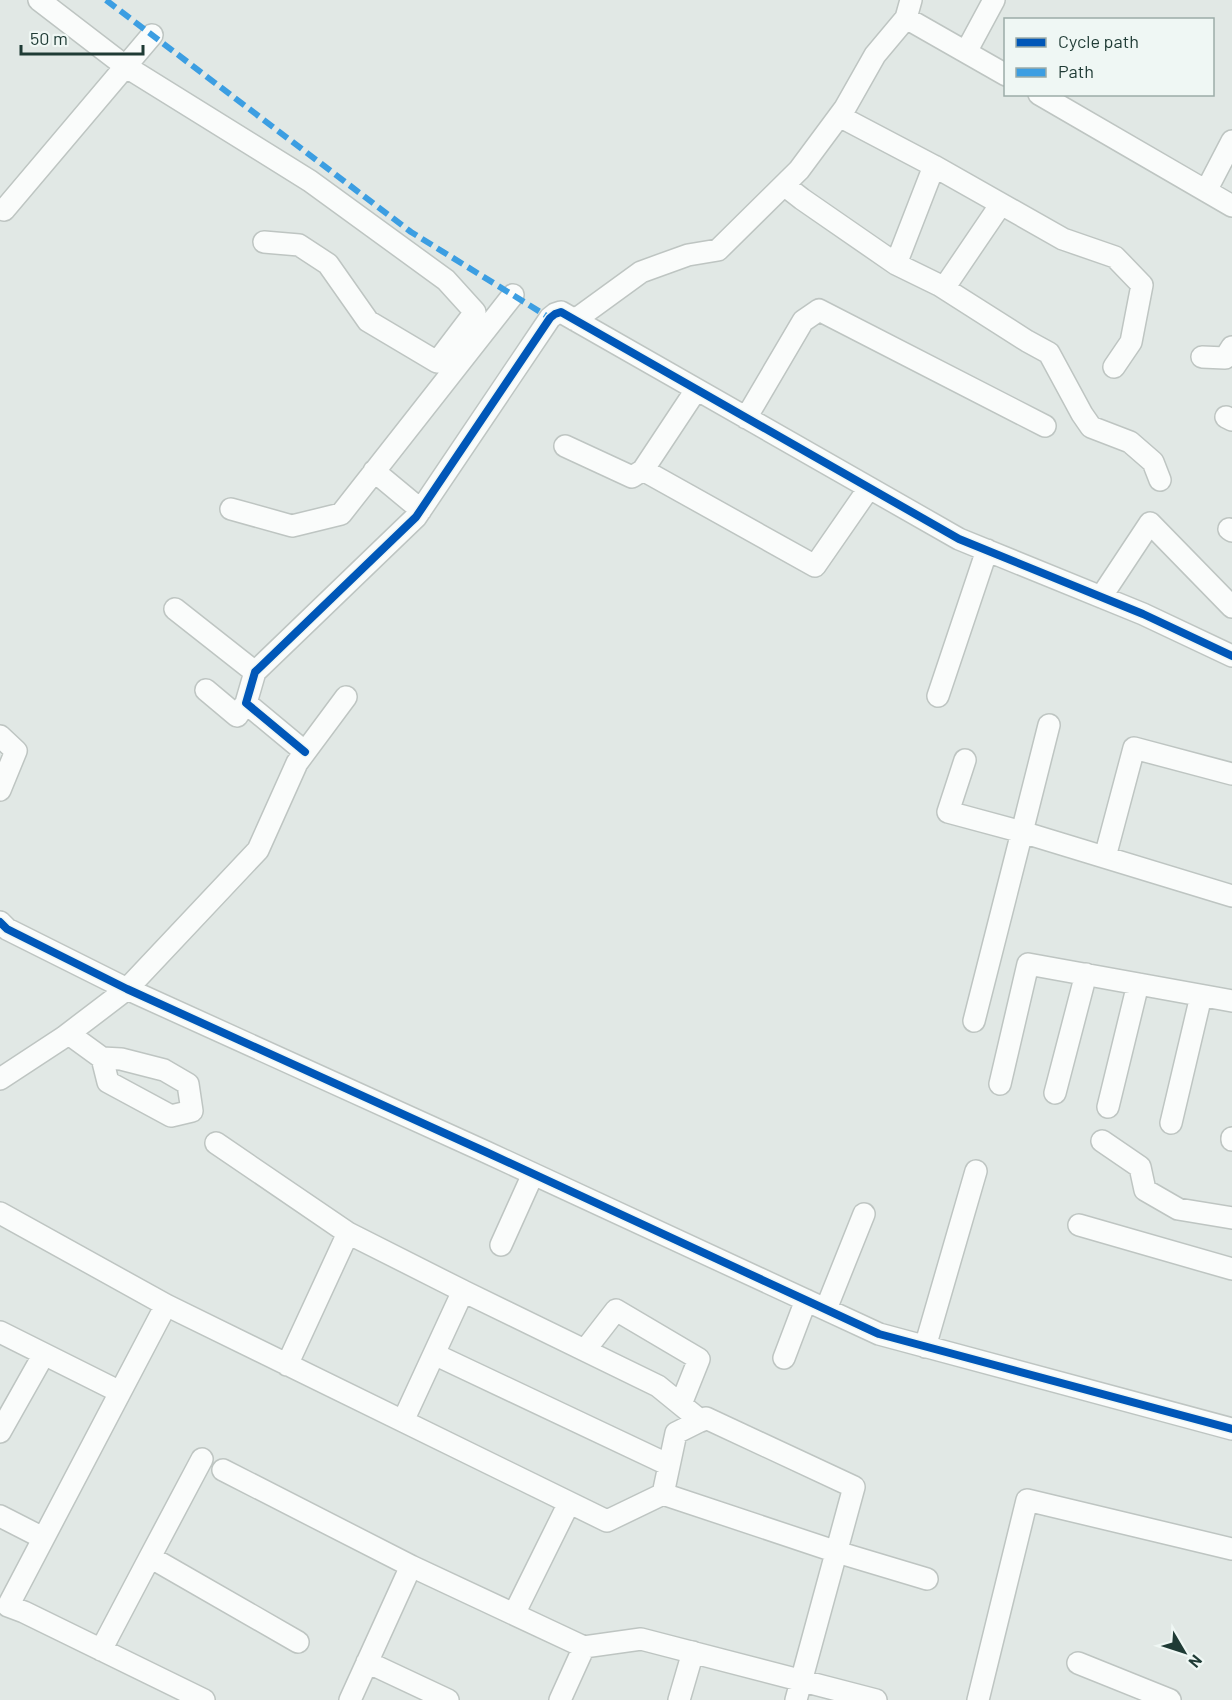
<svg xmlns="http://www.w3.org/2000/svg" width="1232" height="1700" font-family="Barlow,sans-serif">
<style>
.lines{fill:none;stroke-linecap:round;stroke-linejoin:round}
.minor-casing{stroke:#bec5c2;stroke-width:24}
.minor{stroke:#fafcfb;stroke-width:21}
.quiet{stroke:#3c9ee2;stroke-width:6;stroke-dasharray:12 6;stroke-linecap:butt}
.cycleway-casing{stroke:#eff7f4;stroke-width:11}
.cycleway{stroke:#0057b8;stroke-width:8}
</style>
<rect width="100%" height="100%" fill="#e1e8e5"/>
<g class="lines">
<defs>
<path id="minor" d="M39,0L125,66L310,181L446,280L475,312L437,362L368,321L328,264L299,245L264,242
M906,18L1006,75
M966,52L994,0
M1039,94L1232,206
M839,116L934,166L1063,239L1115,257L1142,285L1131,342L1114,367
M784,185L802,199L896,264L939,285L1027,341L1049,353L1082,414L1091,427L1130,442L1153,462L1160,480
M1206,191L1232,141
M4,210L152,35
M896,264L934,166
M944,288L1001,204
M575,320L641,272L688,255L718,250L799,170L845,108L875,55L906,18L911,0
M1202,357L1225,358L1232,347
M1226,417L1232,420
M746,418L803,321L819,310L1045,426
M565,446L632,477L643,470L696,390
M643,470L815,566L869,488
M374,471L421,510
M231,509L292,526L341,514L513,295
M1229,529L1232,531
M1101,597L1150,523L1232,607
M175,609L255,672
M206,690L237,716L246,703
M938,696L987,550
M1049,725L1022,832L1232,896
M0,736L16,751L0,790
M305,752L246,703L255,672L416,517L550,318L555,314L561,312L959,539L1143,614L1232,656
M965,760L948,812L1022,832L974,1021
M1105,857L1134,748L1232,774
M0,922L7,929L127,989L486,1152L879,1334L1232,1429
M69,1034L102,1058L121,1059L164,1070L188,1084L192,1111L171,1116L108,1082L102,1058
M0,1079L64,1037L127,989L258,850L297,763L346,697
M1000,1084L1028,964L1232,1001
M1055,1093L1086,974
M1108,1107L1138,984
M1171,1123L1201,996
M1232,1140V1138
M1102,1141L1140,1167L1145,1190L1178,1209L1232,1218
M216,1143L348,1233L463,1291
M0,1213L166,1305L607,1521L663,1494L837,1552L927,1579
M1079,1225L1232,1269
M501,1245L533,1174
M166,1305L8,1606L24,1612L204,1700
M826,1309L864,1214
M0,1332L120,1392
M925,1347L976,1171
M585,1350L616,1310L699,1359L681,1404
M434,1354L669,1465
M784,1358L806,1300
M287,1365L348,1233
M403,1421L463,1291L658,1386L701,1421
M0,1432L44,1354
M223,1470L411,1566
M663,1494L676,1433L706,1418L854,1487L796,1700
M0,1516L43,1538
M150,1557L202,1459
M514,1614L569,1503
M101,1650L150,1557L298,1642
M367,1662L448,1700
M1078,1663L1170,1700
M350,1700L411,1566L584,1647L641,1639L876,1700
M560,1700L584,1647
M679,1700L693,1652
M978,1700L1027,1500L1232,1549"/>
</defs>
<use href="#minor" class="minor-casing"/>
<use href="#minor" class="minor"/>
<path class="quiet" d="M106,0L411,232L550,318"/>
<defs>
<path id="cycleway" d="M305,752L246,703L255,672L416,517L550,318L555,314L561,312L959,539L1143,614L1232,656
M0,922L7,929L127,989L486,1152L879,1334L1232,1429"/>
</defs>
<use href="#cycleway" class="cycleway-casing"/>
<use href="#cycleway" class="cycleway"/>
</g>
<rect x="1004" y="18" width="210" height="78" fill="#eff7f4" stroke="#9caca8" stroke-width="1.5"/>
<rect x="1016" y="38" width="30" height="9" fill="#0057b8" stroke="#9caca8" stroke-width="1.5"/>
<text x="1058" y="48" font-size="18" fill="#1f3b35">Cycle path</text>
<rect x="1016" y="68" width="30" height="9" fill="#3c9ee2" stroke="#9caca8" stroke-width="1.5"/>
<text x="1058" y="78" font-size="18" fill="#1f3b35">Path</text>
<g transform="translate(1184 1652) rotate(129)" stroke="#eff7f4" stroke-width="4.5" paint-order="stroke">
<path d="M0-4.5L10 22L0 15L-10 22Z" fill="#1f3b35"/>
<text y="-9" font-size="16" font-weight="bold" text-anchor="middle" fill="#1f3b35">N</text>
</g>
<path d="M21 45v9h122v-9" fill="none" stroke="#1f3b35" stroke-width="3"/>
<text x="30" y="45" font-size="18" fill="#1f3b35" stroke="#eff7f4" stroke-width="4.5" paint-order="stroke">50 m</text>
</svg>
